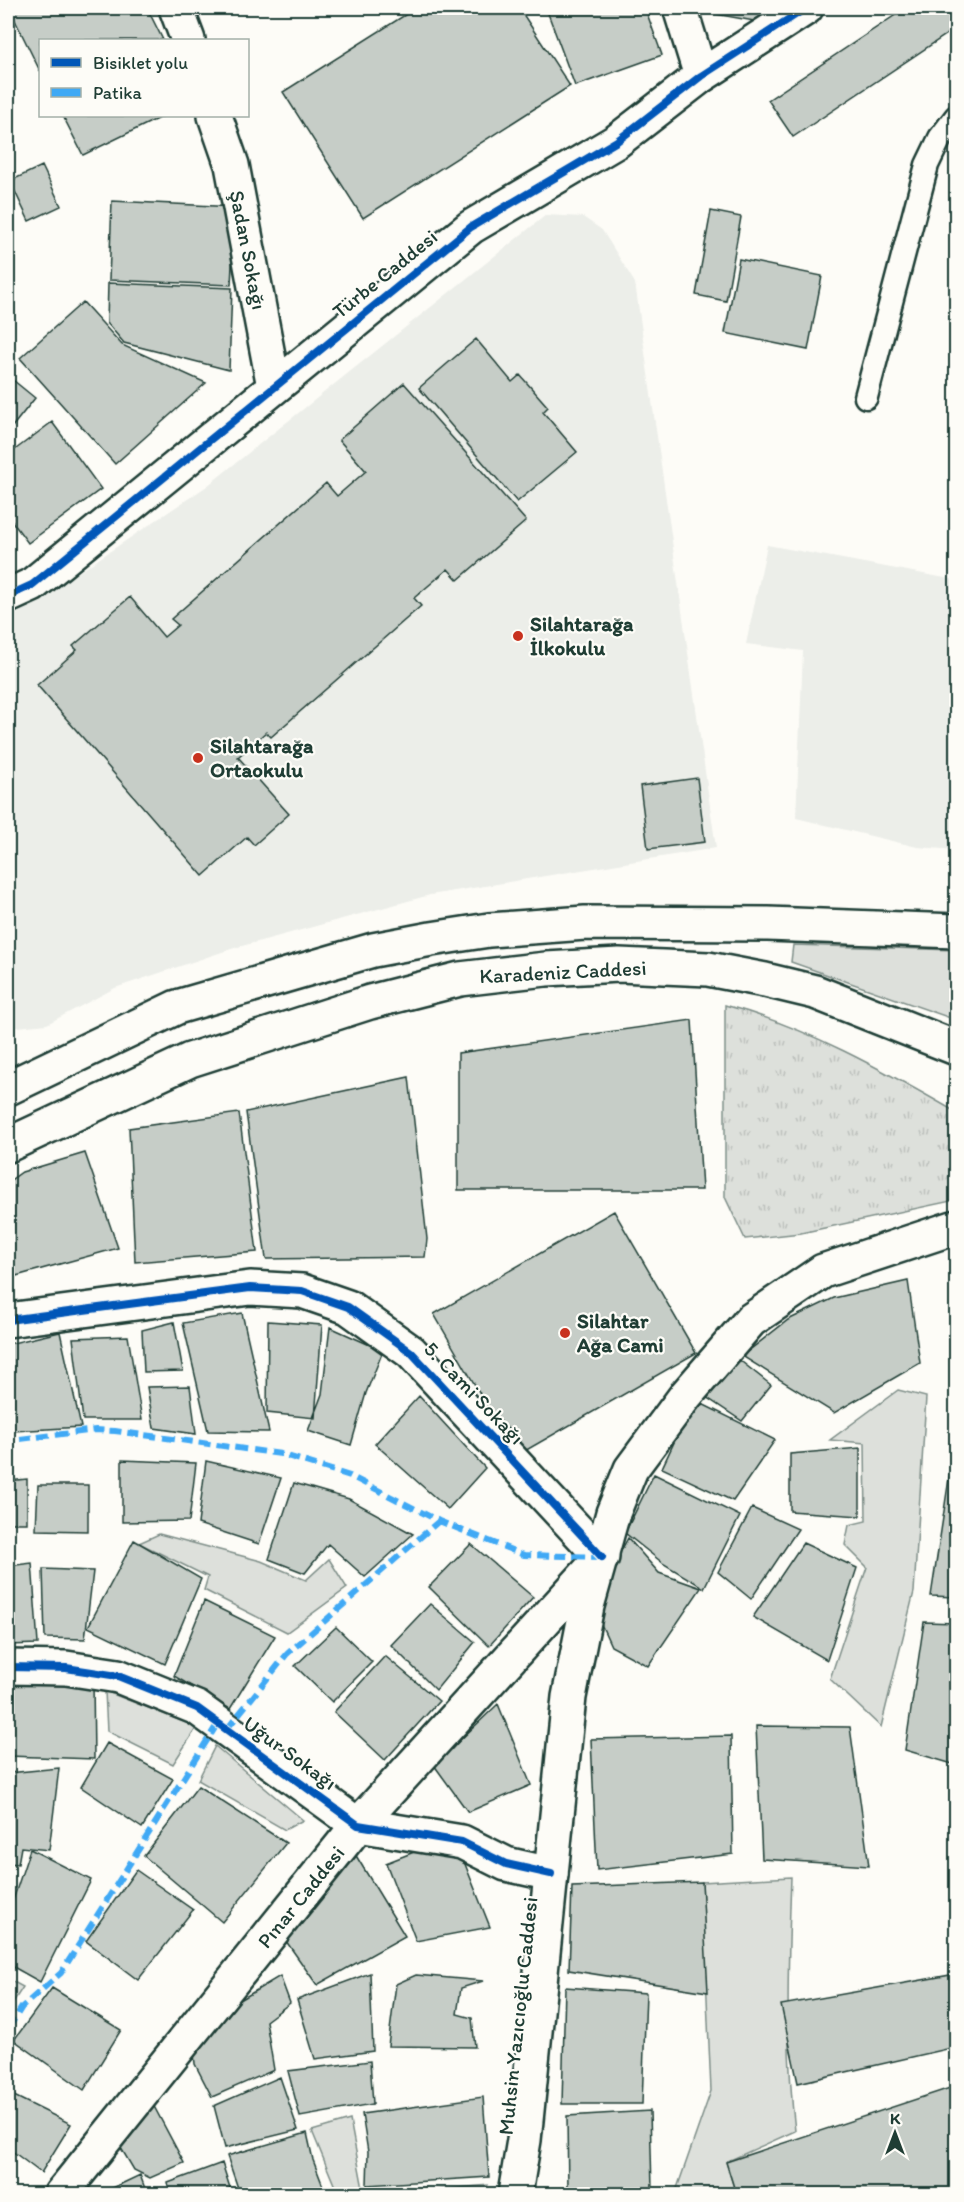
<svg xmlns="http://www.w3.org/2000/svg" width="964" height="2202" font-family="Itim,sans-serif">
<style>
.built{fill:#eceee9}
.grass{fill:#dde0db;stroke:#7e8e88;stroke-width:1.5}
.park{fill:url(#park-tufts);stroke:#7e8e88;stroke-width:1.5}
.building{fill:#c6cdc7;stroke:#1f3d34;stroke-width:1.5}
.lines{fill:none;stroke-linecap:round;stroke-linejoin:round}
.service-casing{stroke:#1f3d34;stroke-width:27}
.minor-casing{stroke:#1f3d34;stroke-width:38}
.secondary-casing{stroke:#1f3d34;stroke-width:38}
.primary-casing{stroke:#1f3d34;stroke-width:38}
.service{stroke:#fdfcf7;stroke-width:22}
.minor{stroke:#fdfcf7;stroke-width:33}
.secondary{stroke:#fdfcf7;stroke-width:33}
.primary{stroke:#fdfcf7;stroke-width:33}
.quiet{stroke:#3fa9f5;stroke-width:6;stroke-dasharray:12 6;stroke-linecap:butt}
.cycleway-casing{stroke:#fdfcf7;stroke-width:11}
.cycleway{stroke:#0057b8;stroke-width:8}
.poi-dot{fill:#c8321e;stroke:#fdfcf7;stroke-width:2}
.labels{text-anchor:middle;stroke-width:4.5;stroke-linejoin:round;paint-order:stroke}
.street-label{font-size:21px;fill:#1f3d34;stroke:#fdfcf7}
.poi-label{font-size:21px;font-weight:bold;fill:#1f3d34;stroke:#fdfcf7;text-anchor:start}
</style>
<defs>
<pattern id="park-tufts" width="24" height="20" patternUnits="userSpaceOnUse" patternTransform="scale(1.5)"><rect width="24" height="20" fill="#dde0db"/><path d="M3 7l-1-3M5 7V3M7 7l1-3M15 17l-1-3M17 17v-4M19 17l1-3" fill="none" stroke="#bdc1bd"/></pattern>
</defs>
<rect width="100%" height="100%" fill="#fdfcf7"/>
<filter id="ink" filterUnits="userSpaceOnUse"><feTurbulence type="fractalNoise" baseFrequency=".0167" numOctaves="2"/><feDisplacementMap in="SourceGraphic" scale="12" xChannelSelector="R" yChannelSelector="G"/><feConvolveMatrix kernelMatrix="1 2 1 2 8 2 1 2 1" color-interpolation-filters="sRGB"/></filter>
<g filter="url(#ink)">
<path class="built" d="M546,215L583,217L602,230L635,283L716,848L430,895L231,949L115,988L47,1024L8,1028V620L207,486Z
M767,545L956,580V850L917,847L796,818L803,651L746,644Z"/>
<path class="grass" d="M793,945L956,950V1020L791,962Z
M898,1390L926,1397L914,1592L881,1727L830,1679L867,1567L845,1545L849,1525L866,1521L865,1443L830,1440Z
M159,1534L261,1561L306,1580L329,1559L347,1588L287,1632L204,1590L208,1577L139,1543Z
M105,1691L197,1727L173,1764L107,1731Z
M215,1746L303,1820L285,1830L198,1780Z
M791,1877C788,1962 785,2046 795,2131L726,2162L736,2194H675L711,2091L702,1882Z
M8,1979L23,1987L8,2010Z
M350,2120L364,2194H338L312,2131Z
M488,2185L484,2194H396Z"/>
<path class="park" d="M725,1005C807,1027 883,1070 956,1112V1200L801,1233L745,1239L725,1197Z"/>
<path class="building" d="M9,8H147L163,40H40V71Z
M416,8H519L570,86L363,218L283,92Z
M546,8H645L662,55L575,86Z
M694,8H772L754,21L694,10Z
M906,8H956V28L793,137L768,100Z
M63,116H163L83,155Z
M42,166L61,206L29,221L10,181Z
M112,201L235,207L231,285L109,280Z
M711,211L741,217L726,301L696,295Z
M739,259L822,276L808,350L725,333Z
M108,283L232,288L229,370L124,343L107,323Z
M83,302L122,345L206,383L115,464L20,358Z
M476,339L512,382L520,375L548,407L543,412L577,452L517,502L419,388Z
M8,376L35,398L8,432Z
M404,383L526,521L458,580L448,569L414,598L421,606L271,737L266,732L238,757L289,814L254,845L247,837L203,876L37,685L77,650L73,646L130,597L164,637L178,625L171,619L326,483L337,496L366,471L339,440Z
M52,422L101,489L28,543L8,516V455Z
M697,778L705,842L648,849L640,786Z
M692,1020L702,1190H458V1053Z
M409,1077L427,1239L425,1257L266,1259L246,1112Z
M239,1113L257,1252L135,1262L129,1128Z
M85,1153L118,1248L16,1276L8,1248V1182L22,1172Z
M614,1211L696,1353L516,1456L434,1314Z
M908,1281L920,1363L834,1413L742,1356L788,1320L834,1298Z
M242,1313L269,1432L208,1431L183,1323Z
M268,1321L322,1325L315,1418L267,1413Z
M174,1322L183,1371L144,1372L142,1330Z
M330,1327L383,1351L366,1393L351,1445L308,1431L322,1394Z
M60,1332L81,1427L13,1431L8,1405V1344Z
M128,1336L142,1420H83L73,1338Z
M733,1355L771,1385L742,1421L703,1395Z
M190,1386L196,1434L154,1428L147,1387Z
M419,1396L485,1468L448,1509L375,1444Z
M694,1400L775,1440L733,1501L662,1468Z
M860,1448V1516L790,1511V1454Z
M952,1459H956V1597L931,1596Z
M122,1460L196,1463L189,1521L122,1522Z
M206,1461L281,1478L259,1544L198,1524Z
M654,1474L740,1516L704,1588L664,1564L625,1533Z
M27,1479V1523H8V1481Z
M294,1483L349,1499L413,1534L365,1577L328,1544L305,1573L269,1559Z
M38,1485H88V1531L36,1530Z
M752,1508L798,1529L751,1599L718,1572Z
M628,1538L659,1573L701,1588L648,1666L611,1646L592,1604Z
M134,1540L201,1579L165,1664L88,1627Z
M803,1543L857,1568L827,1660L753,1617Z
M471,1544L533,1597L489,1646L429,1587Z
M32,1563L38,1644L8,1645V1566Z
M43,1569L93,1571L85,1639L45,1638Z
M204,1601L275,1636L230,1709L174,1676Z
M430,1604L475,1642L436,1690L391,1645Z
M924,1622L956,1623V1765L905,1750Z
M336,1627L372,1662L332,1702L295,1666Z
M385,1656L439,1701L385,1760L334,1712Z
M8,1681H93L94,1759L8,1756Z
M498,1704L531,1785L468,1812L434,1765Z
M756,1726L850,1727L869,1866L762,1859Z
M731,1736L733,1854L597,1870L591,1739Z
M107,1743L173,1779L142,1828L81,1787Z
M59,1768L49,1850L21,1847L18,1864L8,1863V1773Z
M198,1786L286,1843L222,1922L144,1856Z
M437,1843L459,1849L490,1927L416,1941L386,1863Z
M30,1849L91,1880L40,1982L8,1964V1915Z
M355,1854L405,1936L317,1985L281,1934Z
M136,1870L193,1910L138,1980L86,1941Z
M702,1882L708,1992L569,1970L572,1887Z
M370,1973L373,2051L315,2059L297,2000Z
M956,1974V2047L798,2083L781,2005Z
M416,1975L483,1981L461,1988L457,2014L472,2018L475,2047L388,2046L396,1984Z
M280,1976L290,2003L266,2021L274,2070L212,2097L195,2064L193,2042L212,2017Z
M565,1987L646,1993L642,2104H562Z
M52,1988L121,2030L84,2090L14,2040Z
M370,2061L373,2104L300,2117L288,2071Z
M280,2077L298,2130L225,2148L214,2106Z
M956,2086V2194H736L726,2162Z
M8,2093L71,2124L41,2173L8,2148Z
M149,2097L184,2163L150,2178L134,2170L115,2138Z
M483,2097L489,2177L367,2185L368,2152L362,2114Z
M650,2111L652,2189L568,2190L567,2116Z
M307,2133L313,2160L326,2194H240L227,2156Z
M222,2163L232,2194H170L168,2183Z
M140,2175L147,2194H100Z"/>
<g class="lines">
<defs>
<path id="service" d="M866,397L927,165L940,138L956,117"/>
<path id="minor" d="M176,8L188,40
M680,8L701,76
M215,116L232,165L274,387
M8,596L32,585L471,227L617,141L701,76L806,8
M8,1320L250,1288L302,1291L348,1307L411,1352L602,1557
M8,1667L66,1668L118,1676L197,1708L358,1825L462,1842L506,1864L551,1874"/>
<path id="secondary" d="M61,2194L358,1825L595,1565
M515,2194L524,2140L569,1697L587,1606L613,1513L631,1469L686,1395L751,1320L823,1271L956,1227"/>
<path id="primary" d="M8,1088L177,1007L373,950L431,939L489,930L585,923L768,924L956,931
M8,1145L190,1060L370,1002L460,979L546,969L619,965L708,969L765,980L815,992L956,1048"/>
</defs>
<use href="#service" class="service-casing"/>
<use href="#minor" class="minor-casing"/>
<use href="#secondary" class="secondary-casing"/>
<use href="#primary" class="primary-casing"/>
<use href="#service" class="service"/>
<use href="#minor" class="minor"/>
<use href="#secondary" class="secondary"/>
<use href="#primary" class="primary"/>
<path class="quiet" d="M20,1439L96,1430L115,1431L281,1454L350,1476L439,1521L524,1555L602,1557
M227,1729L287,1654L439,1521
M8,2029L22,2007L61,1973L218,1723"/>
<defs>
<path id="cycleway" d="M8,596L32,585L471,227L617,141L701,76L806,8
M8,1320L250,1288L302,1291L348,1307L411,1352L602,1557
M8,1667L66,1668L118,1676L197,1708L358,1825L462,1842L506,1864L551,1874"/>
</defs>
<use href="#cycleway" class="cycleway-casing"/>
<use href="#cycleway" class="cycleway"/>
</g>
</g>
<g class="poi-dot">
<circle cx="518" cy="636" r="6"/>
<circle cx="198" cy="758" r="6"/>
<circle cx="565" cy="1333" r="6"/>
</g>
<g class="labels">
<g class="street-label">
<text transform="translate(248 250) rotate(79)" y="7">Şadan Sokağı</text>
<text transform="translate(385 274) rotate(-39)" y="7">Türbe Caddesi</text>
<text transform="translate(563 972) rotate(-3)" y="7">Karadeniz Caddesi</text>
<text transform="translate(474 1393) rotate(46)" y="7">5. Cami Sokağı</text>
<text transform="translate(290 1753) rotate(36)" y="7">Uğur Sokağı</text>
<text transform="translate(301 1897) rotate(-51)" y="7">Pınar Caddesi</text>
<text transform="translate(518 2016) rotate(-84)" y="7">Muhsin Yazıcıoğlu Caddesi</text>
</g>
<g class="poi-label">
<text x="530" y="631">Silahtarağa<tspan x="530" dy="24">İlkokulu</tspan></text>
<text x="210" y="753">Silahtarağa<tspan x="210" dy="24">Ortaokulu</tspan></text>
<text x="577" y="1328">Silahtar<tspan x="577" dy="24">Ağa Cami</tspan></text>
</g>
</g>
<rect width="964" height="2202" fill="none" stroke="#fdfcf7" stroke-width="30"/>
<rect x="15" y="15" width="934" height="2172" fill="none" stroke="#1f3d34" stroke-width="2" filter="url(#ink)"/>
<rect x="39" y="39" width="210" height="78" fill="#fdfcf7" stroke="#a4b0a9" stroke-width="1.5"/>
<rect x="51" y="58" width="30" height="9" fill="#0057b8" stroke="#a4b0a9" stroke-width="1.5"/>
<text x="93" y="69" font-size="18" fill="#1f3d34">Bisiklet yolu</text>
<rect x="51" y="88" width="30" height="9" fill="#3fa9f5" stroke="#a4b0a9" stroke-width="1.5"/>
<text x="93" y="99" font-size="18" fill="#1f3d34">Patika</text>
<g transform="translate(895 2133)" stroke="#fdfcf7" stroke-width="4.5" paint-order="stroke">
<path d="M0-4.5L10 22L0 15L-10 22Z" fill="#1f3d34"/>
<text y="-9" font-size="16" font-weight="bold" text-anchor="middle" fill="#1f3d34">K</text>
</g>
</svg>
